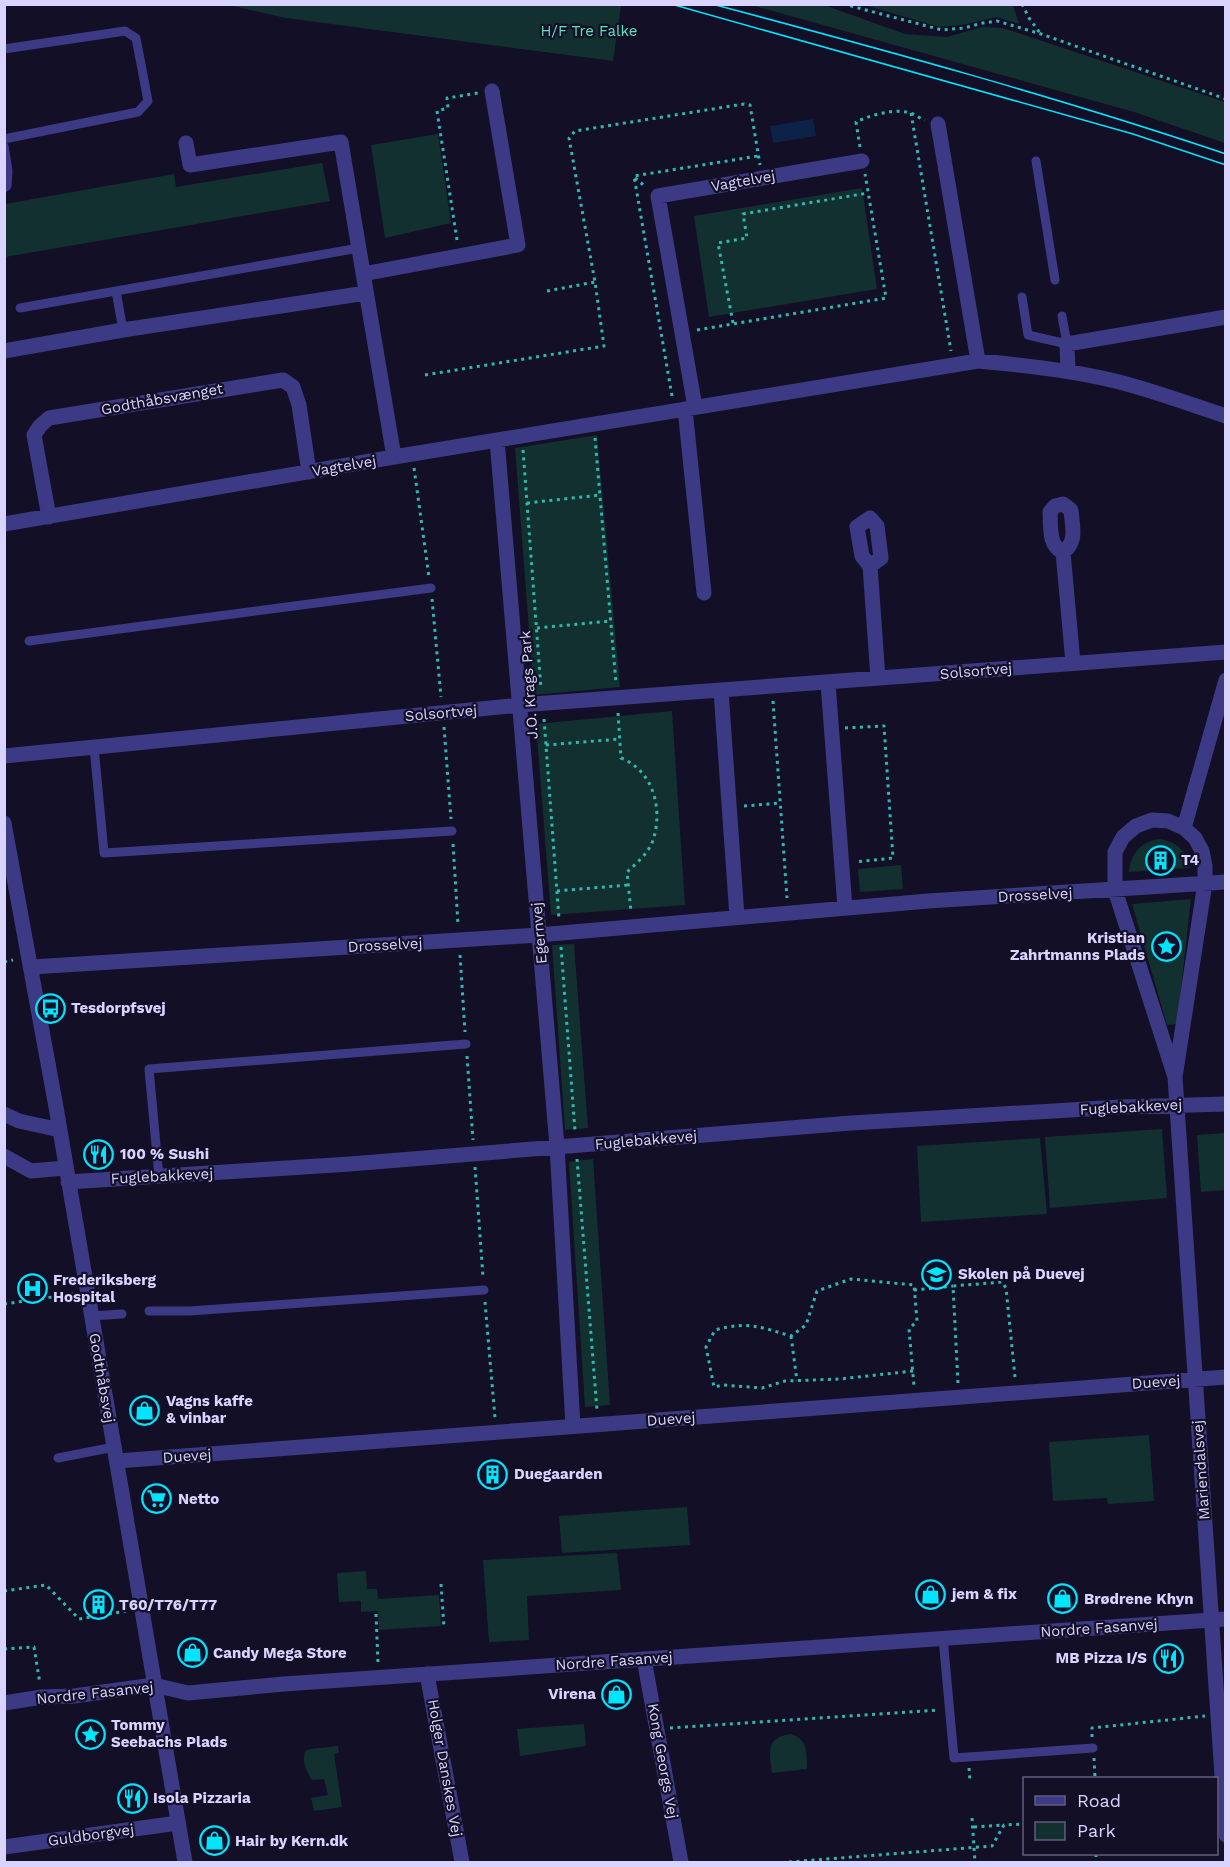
<svg xmlns="http://www.w3.org/2000/svg" width="1230" height="1867" font-family="'Work Sans',sans-serif">
<style>
.green{fill:#12302f}
.water{fill:#0c2248}
.lines{fill:none;stroke-linecap:round;stroke-linejoin:round}
.path{stroke:#2fb8b0;stroke-width:3;stroke-dasharray:3 4.5;stroke-linecap:butt}
.service{stroke:#3d3a85;stroke-width:9}
.minor{stroke:#3d3a85;stroke-width:15}
.tertiary{stroke:#3d3a85;stroke-width:15}
.tram{stroke:#00e5ff;stroke-width:1.5}
.labels{text-anchor:middle;stroke-width:4.5;stroke-linejoin:round;paint-order:stroke}
.park-label{font-size:15px;fill:#5fe0c0;stroke:#130f26}
.street-label{font-size:15px;fill:#d9d4ff;stroke:#130f26}
.poi-label{font-size:15px;font-weight:bold;fill:#d9d4ff;stroke:#130f26;text-anchor:start}
</style>
<rect width="100%" height="100%" fill="#130f26"/>
<path class="green" d="M617,4L621,6L613,61L286,18L229,5Z
M751,5H824L905,34L947,37L982,27L1003,28L1225,102V143L1134,112Z
M864,5H1013L1019,24L997,17L962,25L940,27Z
M438,134L451,223L385,238L371,145Z
M322,163L330,201L5,257V204L174,174L176,187Z
M862,188L877,289L709,317L694,216Z
M597,435L620,687L534,695L515,448Z
M672,711L685,905L551,915L536,724Z
M1158,839C1176,841 1186,850 1190,868L1129,872C1131,853 1140,843 1158,839Z
M901,865L903,889L860,892L858,869Z
M1191,899L1177,1024L1167,1025L1132,904Z
M574,944L588,1128L565,1130L552,945Z
M1162,1129L1167,1198L1050,1208L1045,1137Z
M1225,1133V1190L1201,1192L1197,1135Z
M1040,1138L1047,1214L921,1222L917,1146Z
M593,1159L610,1405L585,1407L569,1162Z
M1149,1435L1154,1501L1108,1504L1107,1498L1053,1501L1049,1442Z
M687,1507L690,1545L562,1553L559,1516Z
M617,1553L621,1590L527,1596L529,1640L489,1642L483,1560Z
M366,1571L367,1589H377L378,1599L439,1595L441,1626L379,1630L378,1611L361,1612V1601L339,1602L337,1573Z
M584,1724L586,1746L520,1756L517,1729Z
M791,1734C808,1739 807,1754 807,1769L772,1773C769,1752 766,1737 791,1734Z
M338,1746L339,1753L334,1754L342,1807L314,1811L311,1798L328,1795L324,1779L312,1780C306,1770 302,1763 305,1751L310,1749Z"/>
<path class="water" d="M813,119L816,136L773,143L770,126Z"/>
<g class="lines">
<path class="path" d="M843,4L942,30L964,28L983,23L997,21L1041,34L1226,99
M1022,4L1029,18L1040,33
M911,113L951,351
M860,147L856,122C871,115 897,107 913,114C917,115 920,119 925,120
M635,178L646,187
M457,240L437,111L448,108L447,98L478,93
M547,291L595,282
M733,323L718,243L747,238L743,214L868,193
M697,330L886,298L865,174
M425,375L604,346L595,282L569,138L575,131L744,104L750,105L760,165
M672,396L634,176L758,156
M595,438L616,683
M523,450L541,689
M414,468L429,577
M527,503L600,495
M432,599L441,697
M537,628L611,621
M773,701L787,898
M618,713L621,758C654,771 664,811 652,843C647,854 636,864 627,872L631,912
M544,719L559,919
M444,727L451,819
M845,728L884,726L893,858L855,862
M546,745L620,739
M744,806L781,803
M453,844L458,924
M557,891L628,885
M561,947L575,1131
M460,955L465,1032
M4,962L13,960
M467,1056L473,1140
M577,1159L597,1410
M475,1167L483,1277
M914,1290L953,1286
M485,1302L495,1418
M4,1304L73,1294
M791,1336L797,1381
M913,1371L840,1379L785,1381L762,1388L723,1385L714,1387L706,1347L715,1330C748,1321 760,1327 791,1336L806,1325L817,1291L851,1279L914,1285L917,1321L909,1329L914,1386
M958,1383L953,1286L1002,1282L1006,1288L1015,1377
M441,1584L444,1628
M4,1591L46,1585L79,1619L126,1611
M376,1614L378,1663
M4,1649L34,1647L40,1684
M670,1728L939,1710
M1092,1737V1728L1205,1716
M1094,1758L1095,1778
M969,1768L970,1781
M972,1818L975,1862
M974,1827L1004,1825
M1096,1854V1862
M789,1862L992,1846L1004,1825L1024,1824"/>
<path class="service" d="M4,49L125,31L136,38L148,101L138,112L4,139
M4,146L8,171L7,186L4,188
M1036,161L1055,280
M116,291L123,330
M1022,297L1028,335L1067,344L1062,316
M20,308L359,248
M29,641L431,588
M94,747L104,853L452,831
M159,1177L149,1069L466,1044
M149,1311H190L484,1290
M91,1316L122,1314
M58,1458L114,1447
M943,1638L954,1758L1093,1748"/>
<path class="minor" d="M938,124L978,361
M186,143L190,165L341,142L394,457
M363,274L518,245L492,91
M4,351L123,330L366,293
M1068,371L1067,344L1226,317
M695,407L658,196L862,161
M685,409L704,593
M497,440L557,1146L573,1426
M1063,504L1071,510C1072,525 1078,542 1063,552C1048,546 1051,526 1050,512L1055,506Z
M49,517L34,435L40,426L49,418L283,380L293,387L299,405L309,472
M4,524L394,457L978,361C1024,365 1070,370 1115,381C1152,390 1189,404 1226,416
M1063,552L1073,663
M870,566L881,558L877,526L870,518L857,527L862,556L870,566L878,678
M828,683L845,908
M721,691L737,917
M4,756L520,705L1226,652
M1184,828L1226,680
M32,967L539,935L928,901L1226,882
M1175,1077L1205,883V866L1202,851L1195,838L1184,828L1168,821L1152,820L1136,826L1123,837L1115,852V890L1175,1077L1226,1835
M68,1182L350,1164L851,1123L1120,1107L1226,1104
M117,1461L1226,1377
M644,1659L681,1862
M427,1674L462,1862
M4,1847L178,1823"/>
<path class="tertiary" d="M4,823L56,1107L185,1862
M4,1114L19,1121L60,1130
M4,1156L31,1171L65,1168
M4,1703L42,1697L74,1696L154,1685L188,1693L284,1684L1226,1619"/>
<path class="tram" d="M671,4L1133,134L1226,165
M712,4C885,50 1057,97 1226,154"/>
</g>
<defs>
<symbol id="building-ring" viewBox="-11 -11 22 22"><circle r="9.5" fill="#130f26" stroke="#00e5ff" stroke-width="1.5"/><path d="M-4-6H4V6H1V3H-1V6H-4ZM-2.5-4.3h1.7v1.8h-1.7ZM.8-4.3h1.7v1.8H.8ZM-2.5-1h1.7V.8h-1.7ZM.8-1h1.7V.8H.8Z" fill="#00e5ff"/></symbol>
<symbol id="sight-ring" viewBox="-11 -11 22 22"><circle r="9.5" fill="#130f26" stroke="#00e5ff" stroke-width="1.5"/><path d="M0-6L1.8-2.2L6-1.7L2.9 1.2L3.7 5.4L0 3.3L-3.7 5.4L-2.9 1.2L-6-1.7L-1.8-2.2Z" fill="#00e5ff"/></symbol>
<symbol id="bus-ring" viewBox="-11 -11 22 22"><circle r="9.5" fill="#130f26" stroke="#00e5ff" stroke-width="1.5"/><path d="M-5-6H5V4H4V6H2V4H-2V6H-4V4H-5ZM-3.5-4V0h7V-4ZM-3.5 1.2v1.5H-2V1.2ZM2 1.2v1.5H3.5V1.2Z" fill="#00e5ff"/></symbol>
<symbol id="restaurant-ring" viewBox="-11 -11 22 22"><circle r="9.5" fill="#130f26" stroke="#00e5ff" stroke-width="1.5"/><path d="M-5-6h1v4h1v-4h1v4h1v-4h1v5L-1.5 .5V6h-2V.5L-5-1ZM5-6V6H3V1.5H1.5Q1.5-4 5-6Z" fill="#00e5ff"/></symbol>
<symbol id="school-ring" viewBox="-11 -11 22 22"><circle r="9.5" fill="#130f26" stroke="#00e5ff" stroke-width="1.5"/><path d="M0-5L7-2L0 1L-7-2ZM-4 1L0 2.5L4 1V4Q0 6-4 4Z" fill="#00e5ff"/></symbol>
<symbol id="hospital-ring" viewBox="-11 -11 22 22"><circle r="9.5" fill="#130f26" stroke="#00e5ff" stroke-width="1.5"/><path d="M-5-5h3v3.5h4V-5h3V5h-3V1.5h-4V5h-3Z" fill="#00e5ff"/></symbol>
<symbol id="shop-ring" viewBox="-11 -11 22 22"><circle r="9.5" fill="#130f26" stroke="#00e5ff" stroke-width="1.5"/><path d="M-5-2.5h2.3a2.7 3.5 0 0 1 5.4 0H5L5.5 6h-11ZM-1.5-2.5h3a1.5 2.3 0 0 0-3 0Z" fill="#00e5ff"/></symbol>
<symbol id="supermarket-ring" viewBox="-11 -11 22 22"><circle r="9.5" fill="#130f26" stroke="#00e5ff" stroke-width="1.5"/><path d="M-6-5.5h2.5l.6 2H6L4.5 2H-2.5L-4.4-4H-6ZM-1.5 3.2a1.3 1.3 0 1 0 .1 0ZM3 3.2a1.3 1.3 0 1 0 .1 0Z" fill="#00e5ff"/></symbol>
</defs>
<g fill-rule="evenodd">
<use href="#building-ring" x="1144" y="844" width="33" height="33"/>
<use href="#sight-ring" x="1150" y="930" width="33" height="33"/>
<use href="#bus-ring" x="34" y="992" width="33" height="33"/>
<use href="#restaurant-ring" x="82" y="1138" width="33" height="33"/>
<use href="#school-ring" x="920" y="1258" width="33" height="33"/>
<use href="#hospital-ring" x="16" y="1272" width="33" height="33"/>
<use href="#shop-ring" x="128" y="1394" width="33" height="33"/>
<use href="#building-ring" x="476" y="1458" width="33" height="33"/>
<use href="#supermarket-ring" x="140" y="1482" width="33" height="33"/>
<use href="#shop-ring" x="914" y="1578" width="33" height="33"/>
<use href="#shop-ring" x="1046" y="1582" width="33" height="33"/>
<use href="#building-ring" x="82" y="1588" width="33" height="33"/>
<use href="#shop-ring" x="176" y="1636" width="33" height="33"/>
<use href="#restaurant-ring" x="1152" y="1642" width="33" height="33"/>
<use href="#shop-ring" x="600" y="1678" width="33" height="33"/>
<use href="#sight-ring" x="74" y="1718" width="33" height="33"/>
<use href="#restaurant-ring" x="116" y="1782" width="33" height="33"/>
<use href="#shop-ring" x="198" y="1824" width="33" height="33"/>
</g>
<g class="labels">
<g class="park-label">
<text x="589" y="36">H/F Tre Falke</text>
</g>
<g class="street-label">
<text transform="translate(743 181) rotate(-10)" y="5">Vagtelvej</text>
<text transform="translate(162 399) rotate(-10)" y="5">Godthåbsvænget</text>
<text transform="translate(344 466) rotate(-10)" y="5">Vagtelvej</text>
<text transform="translate(976 671) rotate(-5)" y="5">Solsortvej</text>
<text transform="translate(529 685) rotate(-94)" y="5">J.O. Krags Park</text>
<text transform="translate(441 713) rotate(-5)" y="5">Solsortvej</text>
<text transform="translate(1035 895) rotate(-3)" y="5">Drosselvej</text>
<text transform="translate(539 933) rotate(-95)" y="5">Egernvej</text>
<text transform="translate(385 945) rotate(-3)" y="5">Drosselvej</text>
<text transform="translate(1131 1107) rotate(-3)" y="5">Fuglebakkevej</text>
<text transform="translate(646 1140) rotate(-5)" y="5">Fuglebakkevej</text>
<text transform="translate(162 1176) rotate(-3)" y="5">Fuglebakkevej</text>
<text transform="translate(102 1378) rotate(80)" y="5">Godthåbsvej</text>
<text transform="translate(1156 1382) rotate(-4)" y="5">Duevej</text>
<text transform="translate(671 1419) rotate(-4)" y="5">Duevej</text>
<text transform="translate(187 1456) rotate(-4)" y="5">Duevej</text>
<text transform="translate(1201 1470) rotate(-94)" y="5">Mariendalsvej</text>
<text transform="translate(1099 1628) rotate(-4)" y="5">Nordre Fasanvej</text>
<text transform="translate(614 1661) rotate(-4)" y="5">Nordre Fasanvej</text>
<text transform="translate(95 1693) rotate(-6)" y="5">Nordre Fasanvej</text>
<text transform="translate(663 1761) rotate(80)" y="5">Kong Georgs Vej</text>
<text transform="translate(445 1768) rotate(80)" y="5">Holger Danskes Vej</text>
<text transform="translate(91 1835) rotate(-8)" y="5">Guldborgvej</text>
</g>
<g class="poi-label">
<text x="1181" y="865">T4</text>
<text x="1145" y="943" text-anchor="end">Kristian<tspan x="1145" dy="17">Zahrtmanns Plads</tspan></text>
<text x="71" y="1013">Tesdorpfsvej</text>
<text x="120" y="1159">100 % Sushi</text>
<text x="958" y="1279">Skolen på Duevej</text>
<text x="53" y="1285">Frederiksberg<tspan x="53" dy="17">Hospital</tspan></text>
<text x="166" y="1406">Vagns kaffe<tspan x="166" dy="17">&amp; vinbar</tspan></text>
<text x="514" y="1479">Duegaarden</text>
<text x="178" y="1504">Netto</text>
<text x="952" y="1599">jem &amp; fix</text>
<text x="1084" y="1604">Brødrene Khyn</text>
<text x="119" y="1610">T60/T76/T77</text>
<text x="213" y="1658">Candy Mega Store</text>
<text x="1147" y="1663" text-anchor="end">MB Pizza I/S</text>
<text x="596" y="1699" text-anchor="end">Virena</text>
<text x="111" y="1730">Tommy<tspan x="111" dy="17">Seebachs Plads</tspan></text>
<text x="153" y="1803">Isola Pizzaria</text>
<text x="235" y="1846">Hair by Kern.dk</text>
</g>
</g>
<rect width="1230" height="1867" fill="none" stroke="#d9d4ff" stroke-width="12"/>
<rect x="1023" y="1777" width="195" height="78" fill="#130f26" stroke="#625e7d" stroke-width="1.5"/>
<rect x="1035" y="1796" width="30" height="9" fill="#3d3a85" stroke="#625e7d" stroke-width="1.5"/>
<text x="1077" y="1807" font-size="18" fill="#d9d4ff">Road</text>
<rect x="1035" y="1822" width="30" height="18" fill="#12302f" stroke="#625e7d" stroke-width="1.5"/>
<text x="1077" y="1837" font-size="18" fill="#d9d4ff">Park</text>
</svg>
